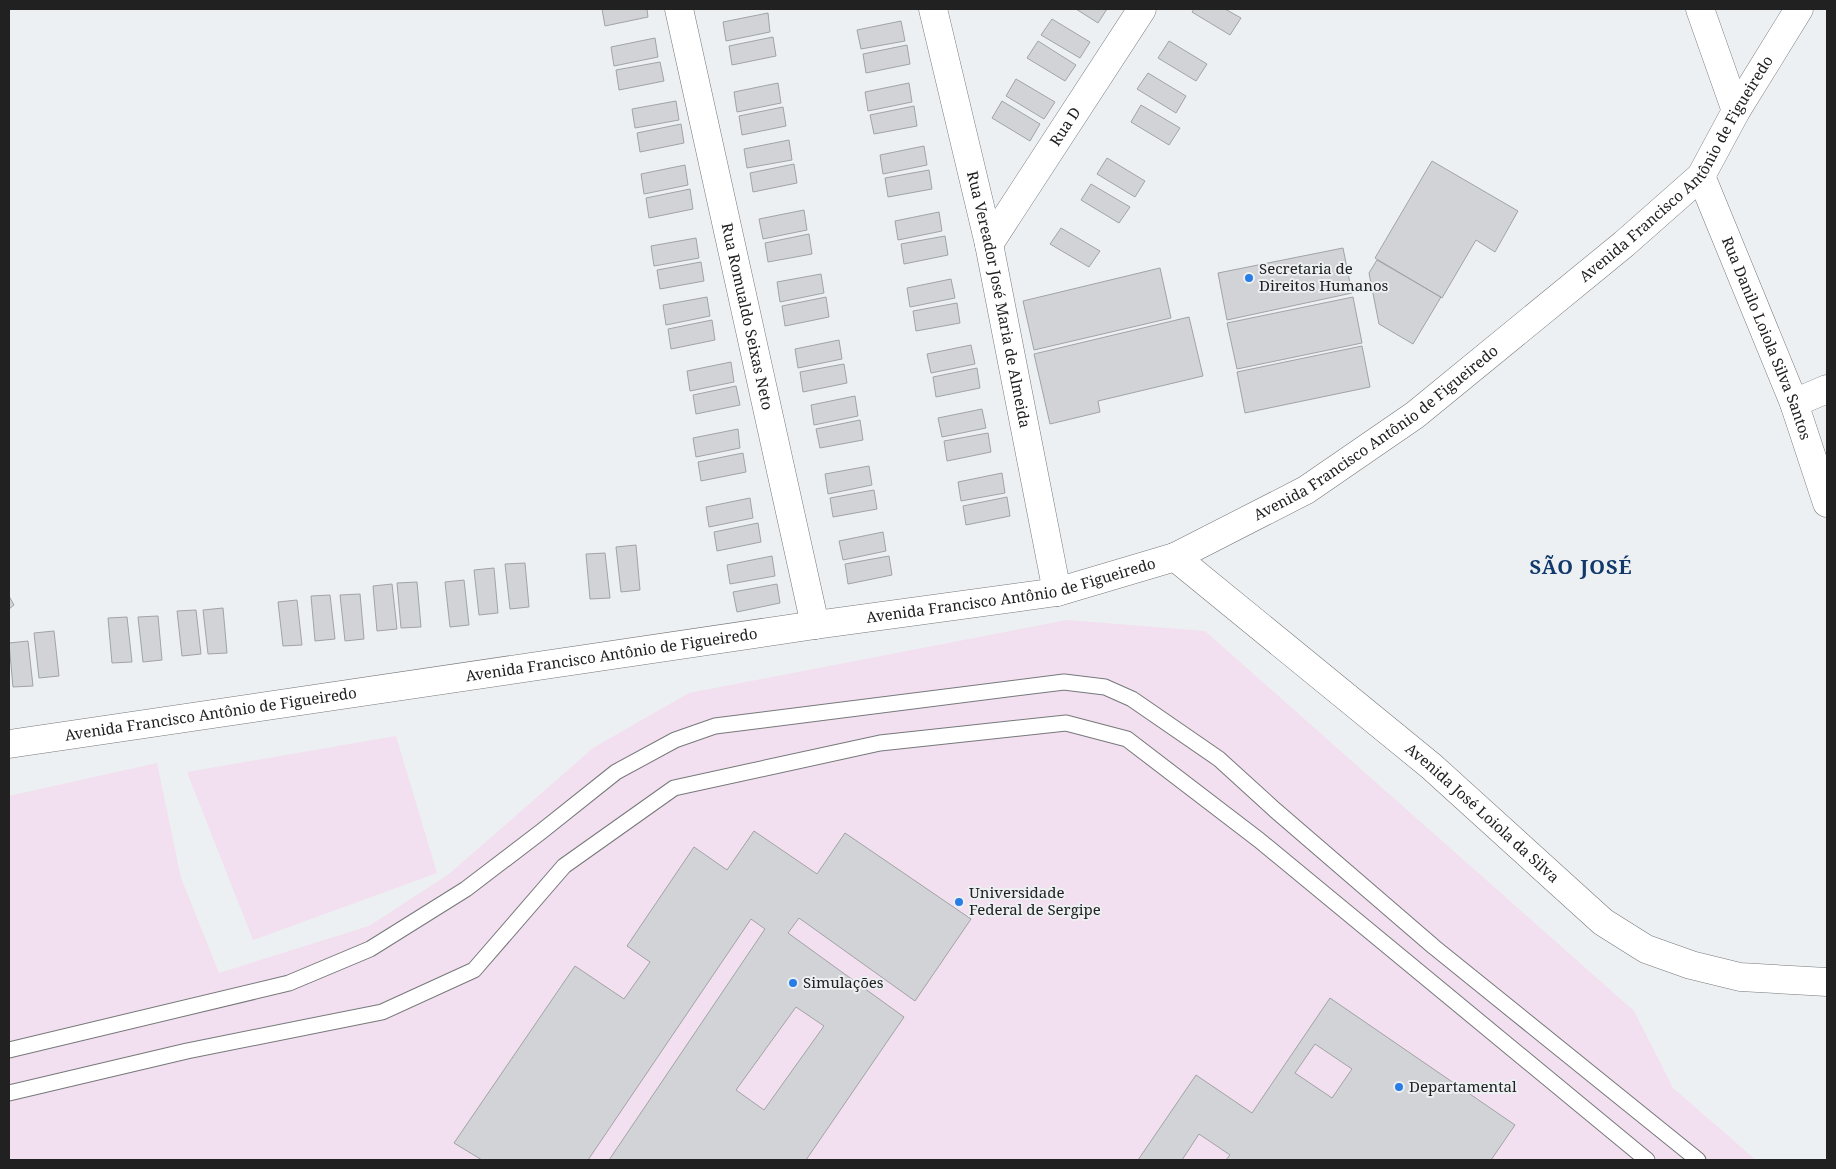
<svg xmlns="http://www.w3.org/2000/svg" width="1836" height="1169" font-family="'Noto Serif',serif">
<style>
.education{fill:#f2dfef}
.building{fill:#d1d3d6;stroke:#a1a3a6;fill-rule:evenodd}
.lines{fill:none;stroke-linecap:round;stroke-linejoin:round}
.lane-casing{stroke:#76787a;stroke-width:17}
.street-casing{stroke:#76787a;stroke-width:29}
.secondary-casing{stroke:#76787a;stroke-width:29}
.lane{stroke:#fff;stroke-width:15}
.street{stroke:#fff;stroke-width:28}
.secondary{stroke:#fff;stroke-width:28}
.poi-dot{fill:#287de7;stroke:#edf0f2;stroke-width:2}
.labels{text-anchor:middle;stroke-width:4;stroke-linejoin:round;paint-order:stroke}
.street-label{font-size:15px;fill:#212122;stroke:#edf0f2}
.poi-label{font-size:15px;fill:#212122;stroke:#edf0f2;text-anchor:start}
.district-label{font-size:20px;font-weight:bold;letter-spacing:1px;fill:#10386b;stroke:#edf0f2}
</style>
<rect width="100%" height="100%" fill="#edf0f2"/>
<path class="education" d="M1067,620L1205,631L1634,1011L1673,1088L1756,1160H9V796L157,763L181,878L219,973L369,926L449,874L593,748L689,693Z
M396,736L437,873L253,940L187,772Z"/>
<path class="building" d="M602,9H647L648,17L605,26Z
M1076,9H1107L1098,23Z
M1194,9H1225L1241,18L1230,35L1192,12Z
M768,13L770,32L726,41L723,22Z
M1052,19L1090,42L1080,58L1041,35Z
M901,21L905,41L861,49L857,30Z
M773,37L776,56L732,65L729,46Z
M655,38L658,57L614,66L611,47Z
M1038,41L1076,65L1065,81L1027,58Z
M1169,41L1207,64L1196,81L1158,58Z
M907,45L910,64L866,73L863,54Z
M660,62L664,81L619,90L616,70Z
M1148,73L1186,96L1176,113L1137,89Z
M1016,79L1055,102L1044,119L1006,96Z
M778,83L781,103L737,112L734,92Z
M909,83L912,102L868,111L865,92Z
M676,101L679,120L635,128L632,109Z
M1002,101L1040,124L1030,141L992,118Z
M1141,105L1180,128L1169,145L1131,122Z
M914,106L917,126L874,134L870,115Z
M783,107L786,126L742,135L739,116Z
M681,124L684,143L640,152L637,133Z
M789,140L792,160L747,168L744,149Z
M924,146L927,165L883,174L880,155Z
M1107,158L1145,181L1135,197L1097,174Z
M1432,161L1518,211L1495,252L1476,240L1442,298L1375,258Z
M794,164L797,183L753,192L750,173Z
M685,165L688,185L644,194L641,174Z
M929,170L932,189L888,197L885,178Z
M1091,184L1130,207L1119,223L1081,200Z
M690,189L693,209L649,218L646,198Z
M804,210L807,230L763,239L759,219Z
M939,212L942,231L898,240L895,221Z
M1061,228L1100,251L1089,267L1050,244Z
M809,234L812,254L768,262L765,243Z
M945,236L948,255L904,264L901,244Z
M696,238L699,258L654,266L651,246Z
M1343,248L1352,293L1227,320L1218,273Z
M1377,260L1441,297L1413,344L1379,324L1369,273Z
M701,262L704,281L660,289L657,270Z
M1160,268L1171,318L1034,350L1023,301Z
M821,274L824,293L780,302L777,282Z
M951,279L955,298L910,307L907,288Z
M707,297L710,316L666,325L663,305Z
M826,297L829,317L785,326L782,306Z
M1353,297L1362,343L1237,369L1227,323Z
M957,303L960,323L916,331L913,311Z
M1189,317L1203,376L1098,401L1100,412L1050,424L1034,354Z
M712,320L715,340L671,349L668,329Z
M839,340L842,359L798,368L795,349Z
M971,345L975,364L931,373L927,354Z
M1362,346L1370,387L1245,413L1237,372Z
M731,362L734,382L690,391L687,371Z
M844,364L847,383L803,392L800,372Z
M977,368L980,388L936,397L933,377Z
M736,386L740,405L696,414L693,395Z
M855,396L858,416L814,425L811,405Z
M982,409L986,428L942,437L938,418Z
M860,420L863,440L820,448L816,429Z
M738,429L740,448L696,457L693,438Z
M988,433L991,452L947,461L944,441Z
M743,453L746,472L701,481L698,462Z
M869,466L872,485L828,494L825,474Z
M1002,473L1005,493L961,501L958,482Z
M874,490L877,509L833,517L830,498Z
M1007,497L1010,516L966,525L963,506Z
M750,498L753,518L709,527L706,507Z
M758,523L761,542L717,551L714,532Z
M883,532L886,551L843,560L839,541Z
M636,545L640,590L621,592L616,547Z
M605,553L610,598L590,599L586,554Z
M772,556L775,576L730,584L727,565Z
M889,556L892,575L848,584L845,564Z
M525,563L529,607L510,609L505,564Z
M494,568L498,613L479,615L474,570Z
M464,580L469,625L450,627L445,582Z
M417,582L421,627L401,628L397,583Z
M392,584L397,629L377,631L373,586Z
M777,584L780,603L737,612L733,592Z
M360,594L364,639L345,641L340,595Z
M330,595L335,639L315,641L311,596Z
M9,596L14,605L9,609Z
M297,600L302,645L283,646L278,602Z
M223,608L227,653L208,654L203,610Z
M196,610L201,654L182,656L177,611Z
M158,616L162,660L143,662L138,617Z
M127,617L132,662L112,663L108,618Z
M54,631L59,676L39,678L34,633Z
M28,641L33,686L13,687L9,643Z
M754,831L817,874L845,833L971,919L915,1001L799,918L788,933L904,1017L806,1160H609L765,929L751,919L588,1160H482L454,1143L575,966L624,999L650,962L627,946L694,847L727,870ZM796,1007L824,1026L764,1110L736,1090Z
M1330,998L1515,1125L1491,1160H1226L1230,1155L1199,1134L1182,1160H1138L1196,1075L1252,1113ZM1315,1044L1352,1069L1332,1098L1295,1073Z"/>
<g class="lines">
<defs>
<path id="lane" d="M9,1050L289,983L370,949L466,889L542,831L616,772L675,740L715,726L1064,682L1105,687L1132,699L1219,759L1275,810L1434,947L1698,1160
M9,1093L187,1051L382,1012L474,970L564,866L674,788L880,743L1066,723L1127,739L1259,840L1647,1160"/>
<g id="street">
<path id="s1" d="M679,9L815,625"/>
<path id="s2" d="M933,9L989,244L1057,592"/>
<path d="M1700,9L1736,111"/>
<path id="s3" d="M1701,176L1794,403L1827,503"/>
<path id="s4" d="M989,244L1142,9"/>
<path d="M1794,403L1827,389"/>
</g>
<g id="secondary">
<path id="s5" d="M1175,557L1431,766L1603,922L1646,949L1691,965L1740,977L1827,982"/>
<path id="s6" d="M9,744L815,625L1057,592L1175,557L1306,490L1415,415L1624,244L1701,176L1736,111L1799,9"/>
</g>
</defs>
<use href="#lane" class="lane-casing"/>
<use href="#street" class="street-casing"/>
<use href="#secondary" class="secondary-casing"/>
<use href="#lane" class="lane"/>
<use href="#street" class="street"/>
<use href="#secondary" class="secondary"/>
</g>
<g class="poi-dot">
<circle cx="1249" cy="278" r="5"/>
<circle cx="959" cy="902" r="5"/>
<circle cx="793" cy="983" r="5"/>
<circle cx="1399" cy="1087" r="5"/>
</g>
<g class="labels">
<g class="street-label">
<text dy="5" stroke="none"><textPath href="#s4" startOffset="140">Rua D</textPath></text>
<text dy="5" stroke="none"><textPath href="#s6" startOffset="1824">Avenida Francisco Antônio de Figueiredo</textPath></text>
<text dy="5" stroke="none"><textPath href="#s2" startOffset="298">Rua Vereador José Maria de Almeida</textPath></text>
<text dy="5" stroke="none"><textPath href="#s1" startOffset="315">Rua Romualdo Seixas Neto</textPath></text>
<text dy="5" stroke="none"><textPath href="#s3" startOffset="175">Rua Danilo Loiola Silva Santos</textPath></text>
<text dy="5" stroke="none"><textPath href="#s6" startOffset="1419">Avenida Francisco Antônio de Figueiredo</textPath></text>
<text dy="5" stroke="none"><textPath href="#s6" startOffset="1014">Avenida Francisco Antônio de Figueiredo</textPath></text>
<text dy="5" stroke="none"><textPath href="#s6" startOffset="609">Avenida Francisco Antônio de Figueiredo</textPath></text>
<text dy="5" stroke="none"><textPath href="#s6" startOffset="204">Avenida Francisco Antônio de Figueiredo</textPath></text>
<text dy="5" stroke="none"><textPath href="#s5" startOffset="400">Avenida José Loiola da Silva</textPath></text>
</g>
<g class="poi-label">
<text x="1259" y="274">Secretaria de<tspan x="1259" dy="17">Direitos Humanos</tspan></text>
<text x="969" y="898">Universidade<tspan x="969" dy="17">Federal de Sergipe</tspan></text>
<text x="803" y="988">Simulações</text>
<text x="1409" y="1092">Departamental</text>
</g>
<g class="district-label">
<text x="1581" y="574">SÃO JOSÉ</text>
</g>
</g>
<rect width="1836" height="1169" fill="none" stroke="#212122" stroke-width="20"/>
</svg>
